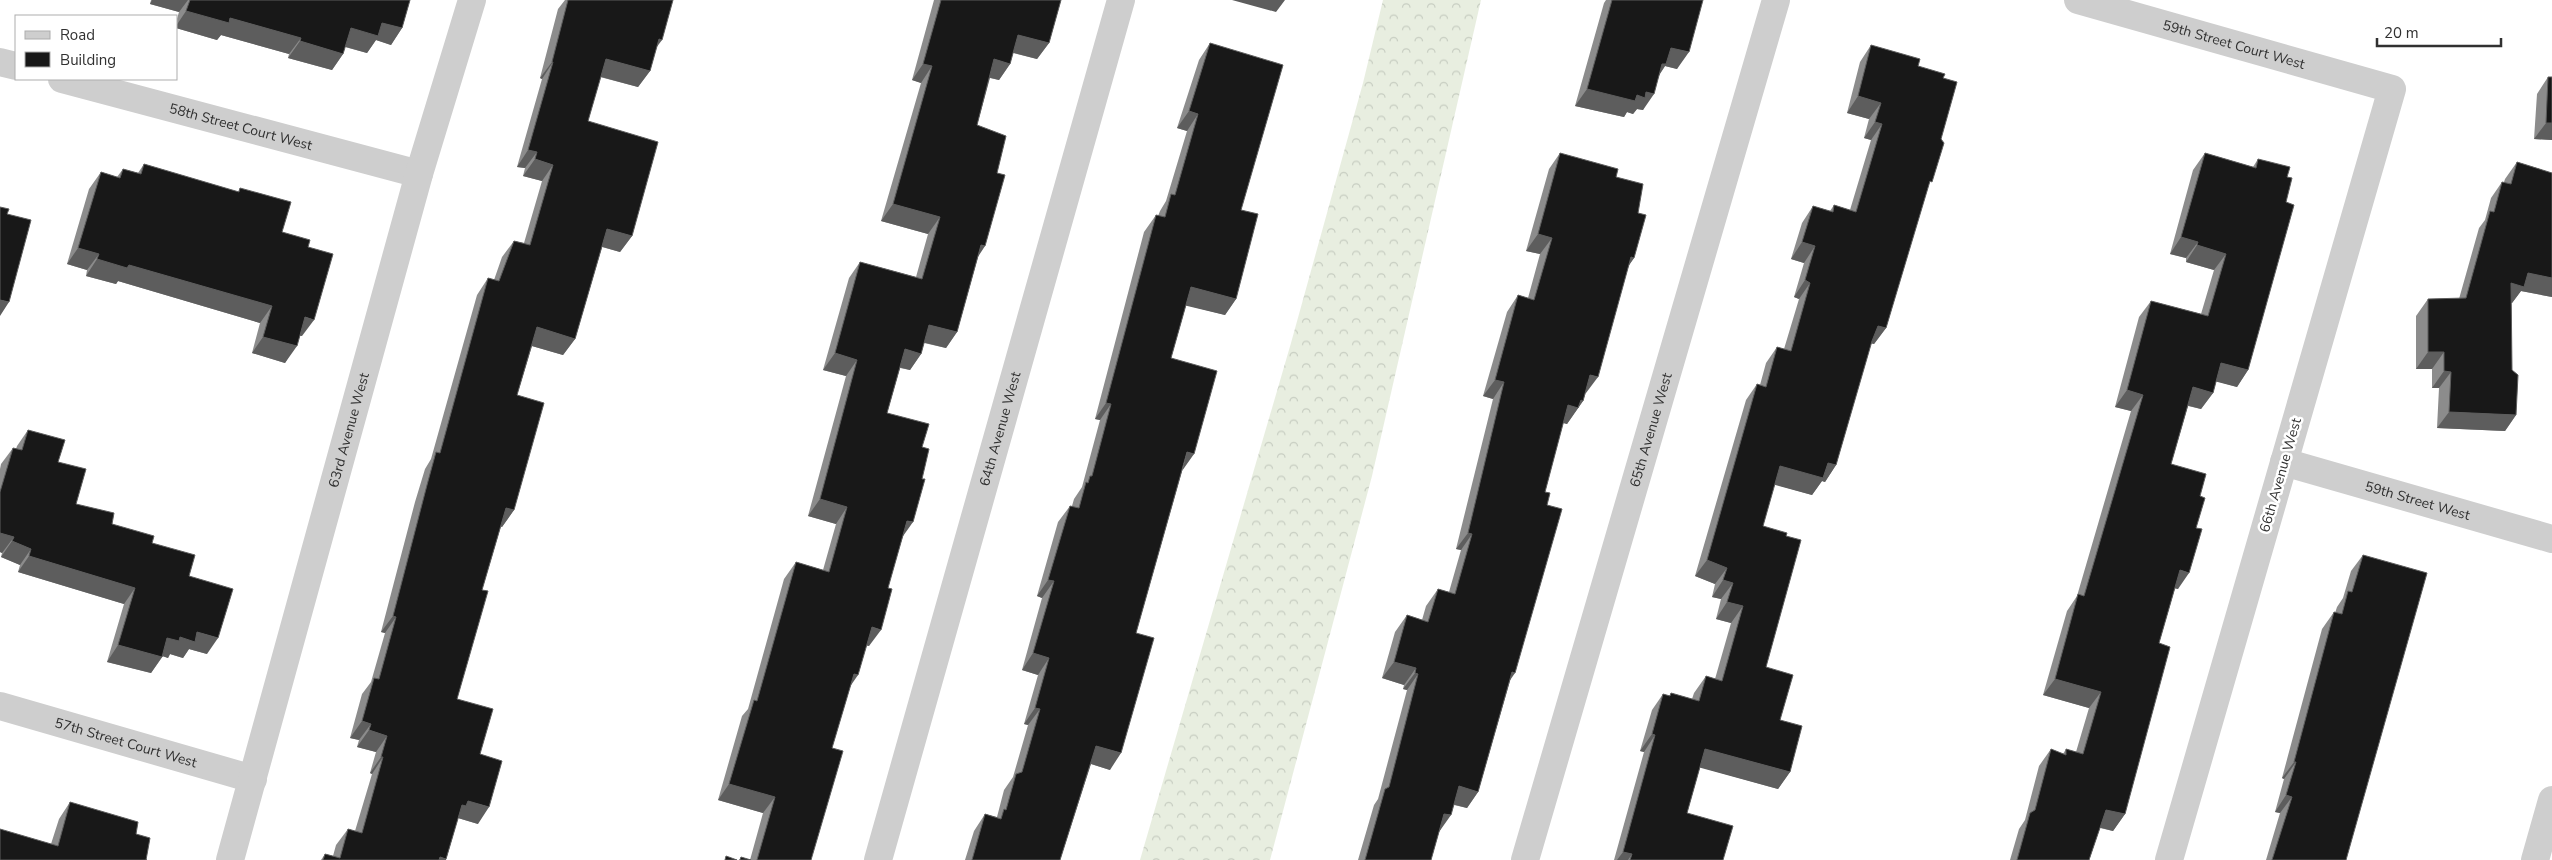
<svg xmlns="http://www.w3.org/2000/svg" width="2552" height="860" font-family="'Nunito Sans',sans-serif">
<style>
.forest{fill:url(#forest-crowns)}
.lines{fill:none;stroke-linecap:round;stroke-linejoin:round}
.minor{stroke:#cecece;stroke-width:28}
.wall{fill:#8c8c8c}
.shaded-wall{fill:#5d5d5d}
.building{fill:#181818;stroke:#5d5d5d}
.labels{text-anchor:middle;stroke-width:5;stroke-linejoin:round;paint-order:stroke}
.street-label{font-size:14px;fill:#313131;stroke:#fff}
</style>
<defs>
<pattern id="forest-crowns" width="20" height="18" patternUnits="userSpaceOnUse" patternTransform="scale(1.25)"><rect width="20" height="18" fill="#e8eee0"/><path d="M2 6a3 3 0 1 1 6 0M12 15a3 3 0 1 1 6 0" fill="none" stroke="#c7cdc1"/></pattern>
</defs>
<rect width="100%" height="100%" fill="#fff"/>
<path class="forest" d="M1383,0H1481L1372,476L1270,860H1140L1291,343L1363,83Z"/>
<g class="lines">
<g class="minor">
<path id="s1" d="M2078,0L2392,89L2169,860"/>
<path d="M0,62L16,66"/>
<path id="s2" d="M62,79L419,174"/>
<path id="s3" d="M2284,462L2552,539"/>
<path id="s4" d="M0,706L253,779"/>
<path id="s5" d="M230,860L419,174L472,0"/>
<path id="s6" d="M878,860L1121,0"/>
<path id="s7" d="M1525,860L1776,0"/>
<path d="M2535,860L2552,800"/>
</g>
</g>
<path class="wall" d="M151,0H410L402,28L391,45L376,40L367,53L345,47L343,54L332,70L288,58L289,54L221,35L217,40L176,28V22L179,12L150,4Z
M565,0H673L656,48L650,71L638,87L600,77L588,121L632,236L620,252L602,247L575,339L563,355L532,346L517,395L514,510L502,527L501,526L482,590L457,699L480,754L478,824L458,818L446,860H321L325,854L333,856L336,845L348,829L355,831L372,774L370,773L376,752L357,747L359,740L350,738L362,694L371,682L385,633L381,632L415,502L425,469L431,459L477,295L488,278L494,280L502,257L514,241L524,243L542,181L523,176L525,168L517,167L542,79L540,78L558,9Z
M934,0H1061L1049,43L1037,59L1013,53L1010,64L999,80L990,78L977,125L997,173L978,257L957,332L946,348L924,343L921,354L910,370L900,368L887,413L922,447L903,536L869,646L866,645L850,687L832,748L811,860H739L741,857L750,860L763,813L718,800L742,716L748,709L784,579L796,562L823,570L836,524L808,516L846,376L823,370L849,278L860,262L916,277L928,234L881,221L921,83L912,80Z
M1606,0H1703L1677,69L1665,66L1660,74L1643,110L1637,109L1633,114L1627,112L1624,117L1575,106L1604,3Z
M1210,43L1241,210L1236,299L1225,315L1186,305L1171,358L1182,471L1136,633L1110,770L1091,764L1060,860H965L974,831L985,814L997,817L1004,790L1013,777L1028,725L1024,724L1038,675L1022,670L1042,598L1037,596L1058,522L1070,506H1072L1074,499L1082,487L1100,420L1095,419L1144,232L1156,215L1158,216L1160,211L1166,201L1187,131L1177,128L1199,60Z
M1871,45L1943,78L1941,139L1927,189L1886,328L1874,344L1871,343L1836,465L1825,482L1822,481L1812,495L1774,484L1763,526L1786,536L1766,667L1780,720L1790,772L1778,789L1700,767L1687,813L1723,860H1614L1644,752L1640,751L1652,710L1663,694L1669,696L1671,693L1692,699L1694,693L1706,676L1715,679L1731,623L1716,619L1721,599L1712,597L1715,584L1695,576L1746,400L1757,384L1760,385L1766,363L1777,347L1784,349L1799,299L1794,297L1804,263L1791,259L1802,223L1813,206L1830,211L1834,205L1850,210L1871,140L1864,138L1869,119L1847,113L1860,62Z
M2548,77L2552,140L2534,139L2537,94Z
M1560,153L1616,177L1638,213L1634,258L1629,265L1583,401L1567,424L1563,423L1545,492L1547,505L1510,681L1478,792L1467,808L1454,805L1439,832L1431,860H1358L1374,805L1378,799L1407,690L1403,689L1404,685L1382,678L1395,632L1407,615L1422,620L1426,606L1438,589L1449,592L1461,550L1456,549L1493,399L1483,396L1507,312L1518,295L1528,298L1540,254L1526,251L1549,169Z
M2205,153L2253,167L2258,159L2287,177L2286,202L2248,370L2237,387L2216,381L2213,393L2201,409L2188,406L2171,464L2200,496L2178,589L2175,588L2159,643L2125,814L2113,831L2100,828L2089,860H2010L2019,829L2025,820L2039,766L2051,749L2063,754L2066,749L2076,752L2089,708L2043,695L2067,611L2077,596L2131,411L2115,407L2139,317L2151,301L2201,314L2214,270L2186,262V258L2170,254L2193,170Z
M2517,162L2552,173V297L2521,291L2512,303H2511L2512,370L2516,415L2505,431L2437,428L2439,388H2432V369H2416V316L2428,299H2459L2479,228L2485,220L2491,198L2502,182H2504L2505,179Z
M144,164L238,192L240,188L282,232L308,247L302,336H300L285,363L252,353L260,323L118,281L116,284L86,276L87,270L67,264L89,189L101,172L117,177L123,169L138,173Z
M28,430L58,462L76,504L112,524L152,543L189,576L207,654L189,649L183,658L170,654L168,658L163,656L151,673L107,662L124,604L18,572L20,565L1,557L2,553L0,552V469L1,464L13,448L16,449L17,446Z
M2363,555L2346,860H2266L2280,813L2275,812L2284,779L2282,778L2322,629L2334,612L2335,613L2337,607L2343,598L2351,571Z
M70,802L136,834L146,860H0L51,844L59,819Z"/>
<path class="shaded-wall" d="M152,0H188L179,12L150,4Z
M1232,0H1285L1276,12Z
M186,11L230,18L301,38L289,54L221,35L217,40L176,28V26Z
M382,23L402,28L391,45L376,40L367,53L339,45L351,28Z
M1018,35L1049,43L1037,59L1007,51Z
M659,39L662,40L650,56Z
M300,41L343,54L332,70L288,58Z
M1671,48L1689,52L1677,69L1665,66L1655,81L1651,80Z
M606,59L650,71L638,87L594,75Z
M994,59L1010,64L999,80L983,76Z
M552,62H553L542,79L540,78Z
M923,64L932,66L921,83L912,80Z
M1587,89L1637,95L1646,92L1654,94L1643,110L1637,109L1633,114L1627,112L1624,117L1575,106Z
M1858,96L1881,103L1869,119L1847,113Z
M1189,111L1198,114L1187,131L1177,128Z
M1875,122L1882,124L1871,140L1864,138Z
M2546,123H2552V140L2534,139Z
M528,150L537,152L525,168L517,167Z
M535,159L553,165L542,181L523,176Z
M893,204L940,217L928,234L881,221Z
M607,229L632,236L620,252L596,245Z
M1538,234L1552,238L1540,254L1526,251Z
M2181,237L2198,242L2186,258L2170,254Z
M1802,242L1815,246L1804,263L1791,259Z
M981,245L985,246L974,263Z
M2197,245L2226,254L2214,270L2186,262Z
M78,248L99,254L87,270L67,264Z
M1631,257L1634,258L1623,274Z
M97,259L129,265L272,306L260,323L118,281L116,284L86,276Z
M2528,273L2552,278V297L2521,291L2512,303L2499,300L2511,283Z
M1805,280L1810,283L1799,299L1794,297Z
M1191,287L1236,299L1225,315L1179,304Z
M0,300L9,302L0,316Z
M305,317L314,320L302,336L294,334Z
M929,325L957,332L946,348L918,341Z
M1878,326L1886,328L1874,344L1866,342Z
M537,327L575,339L563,355L525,344Z
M263,337L297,346L285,363L252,353Z
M905,349L921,354L910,370L894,366Z
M2428,352H2444L2432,369H2416Z
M835,353L857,360L846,376L823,370Z
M2221,363L2248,370L2237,387L2210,380Z
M2444,371L2451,372L2439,388H2432Z
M1590,375L1598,377L1586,393L1579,391Z
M1495,380L1504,382L1493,399L1483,396Z
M2193,387L2213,393L2201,409L2182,404Z
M2127,390L2143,395L2131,411L2115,407Z
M1581,400L1583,401L1567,424L1557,421L1568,405Z
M1106,403L1111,404L1100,420L1095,419Z
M2449,412L2516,415L2505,431L2437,428Z
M1187,452L1194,454L1182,471Z
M1828,463L1836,465L1825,482L1822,481L1812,495L1768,483L1780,466Z
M820,499L847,507L836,524L808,516Z
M506,508L514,510L502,527L494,524Z
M907,521L913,522L901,539Z
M0,533L14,537L2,553L0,552Z
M1468,533L1472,534L1461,550L1456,549Z
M12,541L31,549L20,565L1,557Z
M29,556L135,588L124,604L18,572Z
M1707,560L1727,568L1715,584L1695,576Z
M2180,570L2189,573L2178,589L2168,587Z
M1048,580L1054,581L1042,598L1037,596Z
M1723,580L1733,583L1721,599L1712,597Z
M1727,602L1743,606L1731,623L1716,619Z
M393,616L396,617L385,633L381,632Z
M872,627L881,630L869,646L860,644Z
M197,632L218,638L207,654L189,649L183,658L170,654L168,658L156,654L167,638L180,637Z
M118,645L162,657L151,673L107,662Z
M1033,653L1049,658L1038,675L1022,670Z
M1394,662L1416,668L1404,685L1382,678Z
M1512,672L1515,673L1504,689Z
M1415,673L1418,674L1407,690L1403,689Z
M854,674L858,675L847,691Z
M2055,679L2101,692L2089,708L2043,695Z
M1035,708L1040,709L1028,725L1024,724Z
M362,721L371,724L359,740L350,738Z
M369,730L387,736L376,752L357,747Z
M1652,734L1655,735L1644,752L1640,751Z
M1096,746L1121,753L1110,770L1085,762Z
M1705,749L1790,772L1778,789L1694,766Z
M381,757H383L372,774L370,773Z
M2294,762H2296L2284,779L2282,778Z
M729,784L775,797L763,813L718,800Z
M1459,786L1478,792L1467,808L1448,803Z
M2286,795L2292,797L2280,813L2275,812Z
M468,801L489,807L478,824L458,818L462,805Z
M2106,810L2125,814L2113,831L2094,826Z
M1444,814L1451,815L1439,832Z
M1623,852L1632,854L1628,860H1617Z
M440,857L446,859V860H438Z"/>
<path class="building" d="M190,0H410L402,28L382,23L378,36L351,28L343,54L300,41L301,38L230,18L229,23L186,11Z
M568,0H673L662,40L659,39L650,71L606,59L588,121L658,142L632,236L607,229L575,339L537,327L517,395L544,403L514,510L506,508L482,590L488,591L457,699L493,709L480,754L502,761L489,807L468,801L466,806L462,805L446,859L440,857L439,860H323L325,854L340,858L348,829L362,833L383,757H381L387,736L369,730L371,724L362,721L374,678L379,679L396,617L393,616L427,485L436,452L440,453L488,278L499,281L514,241L530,245L553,165L535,159L537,152L528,150L553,62H552Z
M941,0H1061L1049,43L1018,35L1010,64L994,59L977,125L1006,136L997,173L1005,175L985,246L981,245L957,332L929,325L921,354L905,349L887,413L929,424L922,447L929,449L922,479H925L913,522L907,521L888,588L892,589L881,630L872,627L858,675L854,674L832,748L843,751L811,860H757L775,797L729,784L754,700L757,701L796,562L829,572L847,507L820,499L857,360L835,353L860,262L922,279L940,217L893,204L932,66L923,64Z
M1612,0H1703L1689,52L1671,48L1666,64H1662L1654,94L1646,92L1645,98L1637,95L1635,101L1587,89Z
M1210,43L1283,65L1241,210L1258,214L1236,299L1191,287L1171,358L1217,371L1194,454L1187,452L1136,633L1154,638L1121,753L1096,746L1060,860H972L985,814L1001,819L1004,809L1006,810L1016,774L1022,772L1040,709L1035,708L1049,658L1033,653L1054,581L1048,580L1070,506L1079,508L1086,482L1088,483L1090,476H1092L1111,404L1106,403L1156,215L1165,217L1171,194L1175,195L1198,114L1189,111Z
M1871,45L1920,59L1918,66L1945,74L1943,78L1957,82L1941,139L1944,143L1932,182L1930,181L1886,328L1878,326L1872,341L1836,465L1828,463L1823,478L1780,466L1763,526L1787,533L1786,536L1801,540L1766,667L1793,675L1780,720L1802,726L1790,772L1705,749L1687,813L1733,826L1723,860H1630L1632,854L1623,852L1655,735L1652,734L1663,694L1670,696L1671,693L1699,701L1706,676L1722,681L1743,606L1727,602L1733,583L1723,580L1727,568L1707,560L1757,384L1766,387L1777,347L1791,351L1810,283L1805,280L1815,246L1802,242L1813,206L1833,212L1834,205L1856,212L1882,124L1875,122L1881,103L1858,96Z
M2548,77H2552V123H2546Z
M1560,153L1618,169L1616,177L1643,184L1638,213L1646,215L1634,258L1631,257L1598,377L1590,375L1583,401L1581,400L1578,408L1568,405L1545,492L1550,493L1547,505L1562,509L1515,673L1512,672L1478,792L1459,786L1451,815L1444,814L1431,860H1365L1385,789L1389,787L1418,674L1415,673L1416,668L1394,662L1407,615L1428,622L1438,589L1455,594L1472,534L1468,533L1504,382L1495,380L1518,295L1534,300L1552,238L1538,234Z
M2205,153L2256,168L2258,159L2290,167L2287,177L2292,178L2286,202L2294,205L2248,370L2221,363L2213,393L2193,387L2171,464L2206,474L2200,496L2205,498L2196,528L2202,529L2189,573L2180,570L2159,643L2170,647L2125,814L2106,810L2089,860H2017L2030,813L2035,810L2051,749L2066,755V749L2083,754L2101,692L2055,679L2078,594L2084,596L2143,395L2127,390L2151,301L2208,316L2226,254L2197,245L2198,242L2181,237Z
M2517,162L2552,173V278L2528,273L2524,287L2511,283L2512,370L2518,375L2516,415L2449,412L2451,372L2444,371V352H2428V299L2466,298L2490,211L2494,212L2502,182L2511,184Z
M144,164L239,192L240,188L291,202L282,232L310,240L308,247L333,254L314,320L305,317L297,346L263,337L272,306L129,265L127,268L97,259L99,254L78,248L101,172L120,178L123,169L141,174Z
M0,207L9,209L7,214L31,220L9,302L0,300Z
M28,430L65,440L58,462L86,469L76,504L114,513L112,524L154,536L152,543L195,555L189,576L233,589L218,638L197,632L195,642L180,637L179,641L167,638L162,657L118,645L135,588L29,556L31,549L12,541L14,537L0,533V492L13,448L22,450Z
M2363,555L2427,573L2346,860H2272L2292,797L2286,795L2296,762H2294L2334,612L2342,614L2348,591L2352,592Z
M70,802L138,822L136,834L150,838L146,860H147H0V829L58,846Z
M726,856L737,860H725Z
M741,857L751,860H740Z"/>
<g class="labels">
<g class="street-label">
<text dy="5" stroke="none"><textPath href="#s1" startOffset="162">59th Street Court West</textPath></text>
<text dy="5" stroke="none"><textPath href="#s2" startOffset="185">58th Street Court West</textPath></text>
<text dy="5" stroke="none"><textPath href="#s5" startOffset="446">63rd Avenue West</textPath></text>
<text dy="5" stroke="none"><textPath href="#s6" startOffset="448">64th Avenue West</textPath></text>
<text dy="5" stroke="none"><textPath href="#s7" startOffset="448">65th Avenue West</textPath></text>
<text transform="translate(2280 475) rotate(-74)" y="5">66th Avenue West</text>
<text dy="5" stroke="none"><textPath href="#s3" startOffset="139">59th Street West</textPath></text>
<text dy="5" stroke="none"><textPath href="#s4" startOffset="131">57th Street Court West</textPath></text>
</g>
</g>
<rect x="15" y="15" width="162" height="65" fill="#ffffff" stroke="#adadad"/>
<rect x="25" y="31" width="25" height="8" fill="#cecece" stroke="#adadad"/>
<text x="60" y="40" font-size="15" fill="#313131">Road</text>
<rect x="25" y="52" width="25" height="15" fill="#181818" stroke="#adadad"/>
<text x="60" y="65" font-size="15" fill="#313131">Building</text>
<path d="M2377 38v8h124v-8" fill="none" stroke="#313131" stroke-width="2.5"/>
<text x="2384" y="38" font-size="15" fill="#313131" stroke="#ffffff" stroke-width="4" paint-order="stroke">20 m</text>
</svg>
